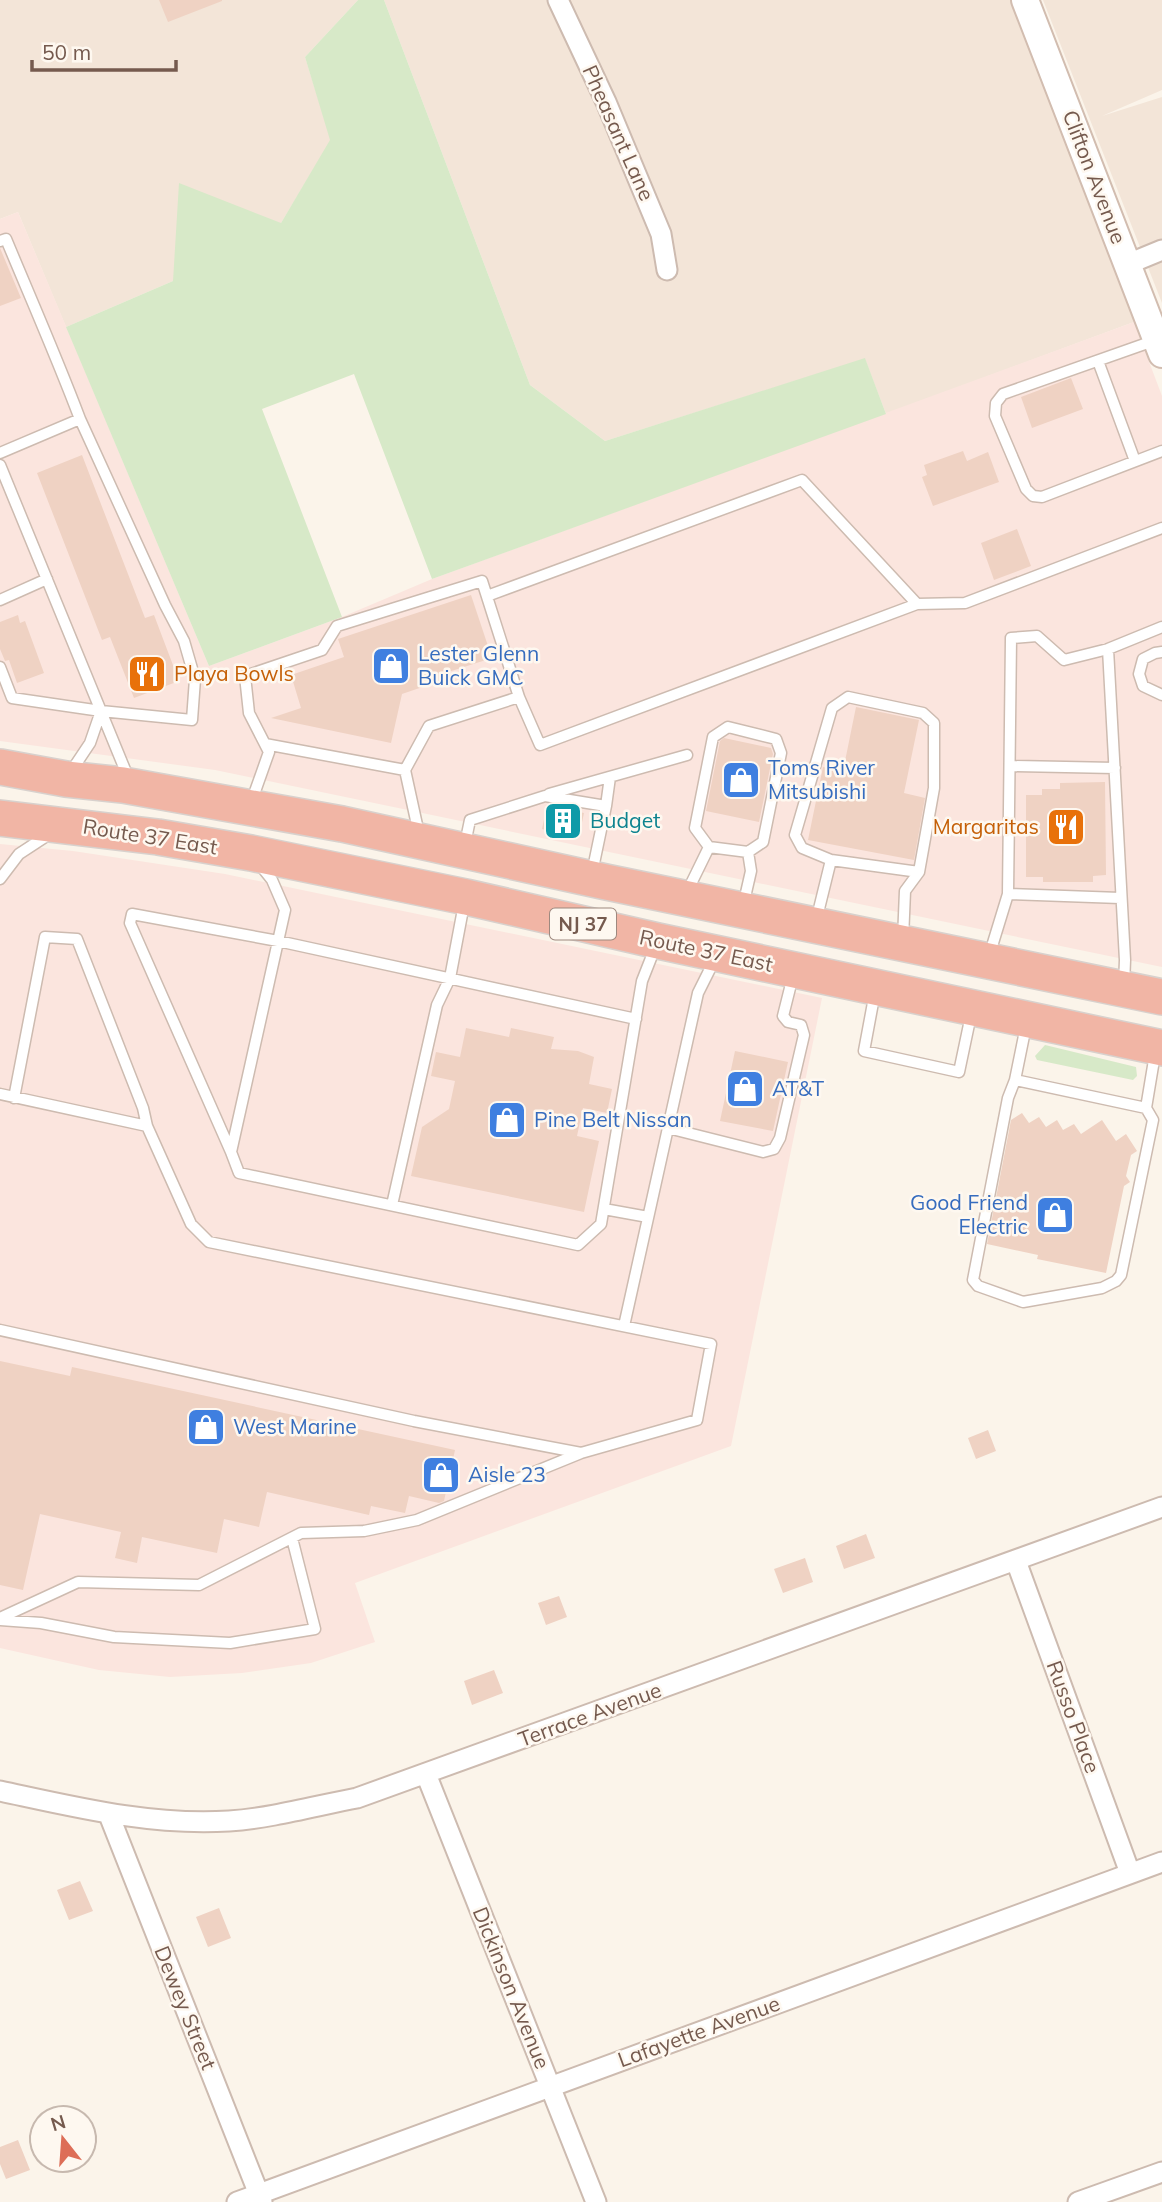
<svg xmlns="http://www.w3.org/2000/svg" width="1162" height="2202" font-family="Mulish,sans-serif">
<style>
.residential{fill:#f3e5d8}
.commercial{fill:#fbe5de}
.green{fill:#d7e9c8}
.building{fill:#efd2c3}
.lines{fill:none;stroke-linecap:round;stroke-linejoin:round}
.lane-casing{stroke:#cdbbb0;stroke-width:13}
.street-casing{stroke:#cdbbb0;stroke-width:23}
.secondary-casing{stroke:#d2bdb0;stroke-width:30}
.highway-casing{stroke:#d8d1cd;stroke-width:38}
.lane{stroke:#fff;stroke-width:10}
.street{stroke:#fff;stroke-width:19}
.secondary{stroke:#fff;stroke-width:26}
.highway{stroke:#f1b5a5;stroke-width:35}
.labels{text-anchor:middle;stroke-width:5;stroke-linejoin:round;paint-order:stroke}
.shield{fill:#fef8f0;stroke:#9e897f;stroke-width:2}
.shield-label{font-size:19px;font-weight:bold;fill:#755a4e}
.street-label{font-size:21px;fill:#755a4e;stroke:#fef8f0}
.shop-label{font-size:21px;fill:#366cbe;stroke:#fef8f0;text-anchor:start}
.food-label{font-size:21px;fill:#c56008;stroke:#fef8f0;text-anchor:start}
.culture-label{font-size:21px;fill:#0d838f;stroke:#fef8f0;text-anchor:start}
</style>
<rect width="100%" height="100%" fill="#fbf4ea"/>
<path class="residential" d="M0,0H358L305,57L331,140L281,223L173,281L66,327L18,212L0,219Z
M384,0H1011L1134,322L886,414L865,359L605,441L530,385Z
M1043,0H1162V90L1102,116L1162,97V303Z"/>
<path class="commercial" d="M18,212L209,666L342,617L432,579L1134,322L1162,396V967L215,770L0,741V219Z
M0,844L73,851L225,874L822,998L731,1446L355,1583L375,1642L311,1663L242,1673L170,1677L99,1670L0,1648Z"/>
<path class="green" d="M358,0H384L530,385L605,441L865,358L886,414L432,579L354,374L262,409L342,617L209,666L66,327L173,281L179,183L281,223L330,140L305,57Z
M1045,1045L1136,1067L1137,1076L1133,1080L1037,1060L1035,1056Z"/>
<path class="building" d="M159,0H222V1L168,22Z
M0,248L21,298L0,306Z
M1071,378L1083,409L1032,428L1021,397Z
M963,451L967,461L988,452L999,482L933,506L922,477L927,475L924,465Z
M82,455L145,618L154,615L179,681L134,698L110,637L102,640L37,473Z
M1017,529L1031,566L994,580L981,543Z
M471,595L492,658L439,675L440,681L402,694L391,743L271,718L301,708L291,675L344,657L338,639Z
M18,615L20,623L25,621L44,673L17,683L9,660L5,661L0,649V622Z
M856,707L919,720L904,793L925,798L914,860L808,840L823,767L843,771Z
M724,738L771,748L773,754L759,822L706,811L720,741Z
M1105,782L1106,875L1093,876V882H1043V877H1026V795H1042V789H1060V783Z
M547,805L584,813L579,837L542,829Z
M466,1028L509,1037L511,1028L554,1037L551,1049L578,1051L594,1057L589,1084L612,1089L607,1113L583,1108L577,1136L599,1141L584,1212L411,1176L422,1127L449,1109L455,1081L431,1076L436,1052L460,1057Z
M735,1051L788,1062L773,1131L720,1121Z
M1022,1113L1029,1123L1039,1117L1046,1127L1057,1120L1063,1130L1074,1124L1081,1134L1102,1120L1116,1141L1126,1134L1137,1151L1131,1155L1126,1176L1130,1182L1124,1186L1106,1273L1037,1259L1038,1255L987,1244L1011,1120Z
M0,1361L70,1376L72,1367L455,1450L444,1501L439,1503L409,1496L405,1513L371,1506L369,1515L267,1492L259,1527L224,1519L217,1553L142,1537L137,1563L115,1558L121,1532L40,1514L23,1590L0,1585Z
M988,1430L996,1451L976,1459L968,1438Z
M866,1534L875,1558L844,1569L836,1546Z
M805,1558L813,1582L783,1593L774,1569Z
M559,1596L567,1617L546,1625L538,1603Z
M494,1670L503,1693L472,1705L464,1681Z
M80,1881L93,1911L69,1920L57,1890Z
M219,1908L231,1938L208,1947L196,1917Z
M18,2140L30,2170L6,2179L0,2164V2147Z"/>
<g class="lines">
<defs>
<path id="lane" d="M0,241L6,239C31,299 57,358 80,419
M1156,340L1003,394L996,403L995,416L1026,489L1033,496L1042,497L1162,451
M1098,361L1135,461
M0,453L80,419L165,605L184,641L195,679L192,720L101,711L12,698L0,667
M0,465L128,777
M487,596L802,480L917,604
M0,600L47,579
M1108,649L1125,960L1124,985
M1162,652L1155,653L1143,659L1139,674L1143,686L1162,695
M265,744L405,770
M1010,766L1115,768
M70,773L90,743L101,711
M549,794L687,755
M252,800L269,752L249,713L245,676L322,650L337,626L482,581L519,697
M606,806L610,777
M419,834L405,770L429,726L519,697L540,745L917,604L965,603L1162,528
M465,844L470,820L545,796L606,806L592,873
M709,847L748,852
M260,865L272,880L285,910L231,1152L239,1173L578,1245L601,1224L642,981L655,948
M0,879L19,854L48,835
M687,892L709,847L695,828L713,737L728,727L776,739L781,753L763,842L748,852L751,871L743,906
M1008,894L1120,898
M816,921L831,860
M903,939L905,891L919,872L934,788V723L923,713L848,697L832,708L795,835L802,848L831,860L919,872
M989,956L1008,894L1011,638L1037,636L1064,660L1108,649L1162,627
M875,992L864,1051L959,1072L971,1015
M1026,1026L1015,1080L1146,1108L1155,1054
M1015,1080L1008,1098L973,1280L978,1286L1023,1302L1102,1288L1116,1281L1121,1275L1153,1120L1146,1108
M0,1094L147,1126L191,1224L209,1242L711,1344L697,1420L581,1453L414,1421L0,1330
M14,1098L45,937L77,939L143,1108L147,1126
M668,1128L763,1152L774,1149L780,1138L804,1035L801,1025L788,1022L783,1016L793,976
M231,1152L130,923L132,914L278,941L636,1019
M392,1205L437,1005L450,978L464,904
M604,1209L648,1217
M624,1326L698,993L714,961
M0,1618L78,1582L199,1585L301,1533L364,1531L417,1520L581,1453
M0,1620L41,1623L114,1637L230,1643L315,1629L292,1538"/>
<path id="street" d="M558,0L606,102L661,234L667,270
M1128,264L1162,250
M1016,1561L1130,1873
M426,1774L596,2202
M0,1791C75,1807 151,1826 229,1821C272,1818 315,1806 357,1798L1162,1507
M109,1815L262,2202
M237,2202L1162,1862
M1078,2202L1162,2172"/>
<path id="secondary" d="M1025,0L1162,354"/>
<path id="highway" d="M0,767L66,779L123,785L342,824L606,882L1162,997
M0,818L158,837L251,853L466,897L658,941L1162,1048"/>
</defs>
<use href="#lane" class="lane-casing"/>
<use href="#street" class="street-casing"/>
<use href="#secondary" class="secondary-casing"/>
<use href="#highway" class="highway-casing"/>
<use href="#lane" class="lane"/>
<use href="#street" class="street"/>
<use href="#secondary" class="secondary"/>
<use href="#highway" class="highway"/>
</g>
<defs>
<symbol id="shop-square" viewBox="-11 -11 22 22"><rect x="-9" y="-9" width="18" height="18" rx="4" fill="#3f7fe0" stroke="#fef8f0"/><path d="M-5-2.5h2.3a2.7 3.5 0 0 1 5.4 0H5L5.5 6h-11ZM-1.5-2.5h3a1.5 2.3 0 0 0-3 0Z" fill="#fff"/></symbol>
<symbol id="restaurant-square" viewBox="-11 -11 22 22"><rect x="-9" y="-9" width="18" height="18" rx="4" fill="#e8710a" stroke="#fef8f0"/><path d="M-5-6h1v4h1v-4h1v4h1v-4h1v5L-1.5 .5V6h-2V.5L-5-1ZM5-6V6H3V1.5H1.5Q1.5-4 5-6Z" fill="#fff"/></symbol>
<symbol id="building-square" viewBox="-11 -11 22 22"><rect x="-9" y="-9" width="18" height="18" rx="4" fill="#0f9aa8" stroke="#fef8f0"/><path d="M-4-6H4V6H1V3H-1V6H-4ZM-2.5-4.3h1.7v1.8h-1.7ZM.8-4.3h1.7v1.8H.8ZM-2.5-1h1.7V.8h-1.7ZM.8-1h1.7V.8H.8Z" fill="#fff"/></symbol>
</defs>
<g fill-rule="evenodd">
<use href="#shop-square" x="369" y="644" width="44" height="44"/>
<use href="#restaurant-square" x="125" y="652" width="44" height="44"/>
<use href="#shop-square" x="719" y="758" width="44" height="44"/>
<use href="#building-square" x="541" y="799" width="44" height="44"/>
<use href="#restaurant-square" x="1044" y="805" width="44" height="44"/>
<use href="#shop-square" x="723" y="1067" width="44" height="44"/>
<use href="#shop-square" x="485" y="1098" width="44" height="44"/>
<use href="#shop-square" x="1033" y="1193" width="44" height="44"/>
<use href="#shop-square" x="184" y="1405" width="44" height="44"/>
<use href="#shop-square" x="419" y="1453" width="44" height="44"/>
</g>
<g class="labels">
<rect class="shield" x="550" y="908.5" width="66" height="31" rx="5"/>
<g class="shield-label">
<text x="583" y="931">NJ 37</text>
</g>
<g class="street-label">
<text transform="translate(618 133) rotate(66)" y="7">Pheasant Lane</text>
<text transform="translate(1094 177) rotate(69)" y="7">Clifton Avenue</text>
<text transform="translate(150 837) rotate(9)" y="7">Route 37 East</text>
<text transform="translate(706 951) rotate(12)" y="7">Route 37 East</text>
<text transform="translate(590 1715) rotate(-20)" y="7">Terrace Avenue</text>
<text transform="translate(1073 1717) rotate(70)" y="7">Russo Place</text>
<text transform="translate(511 1988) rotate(68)" y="7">Dickinson Avenue</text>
<text transform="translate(185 2008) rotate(68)" y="7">Dewey Street</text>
<text transform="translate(699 2032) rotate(-20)" y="7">Lafayette Avenue</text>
</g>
<g class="shop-label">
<text x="418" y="661">Lester Glenn<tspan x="418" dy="24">Buick GMC</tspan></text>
<text x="768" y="775">Toms River<tspan x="768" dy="24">Mitsubishi</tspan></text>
<text x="772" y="1096">AT&amp;T</text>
<text x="534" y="1127">Pine Belt Nissan</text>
<text x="1028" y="1210" text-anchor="end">Good Friend<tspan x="1028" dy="24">Electric</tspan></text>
<text x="233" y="1434">West Marine</text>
<text x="468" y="1482">Aisle 23</text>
</g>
<g class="food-label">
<text x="174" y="681">Playa Bowls</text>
<text x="1039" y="834" text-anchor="end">Margaritas</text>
</g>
<g class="culture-label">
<text x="590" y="828">Budget</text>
</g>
</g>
<g transform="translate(63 2139) rotate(343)"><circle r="33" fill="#fef8f0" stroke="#c7b9af" stroke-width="2"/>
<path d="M0-5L12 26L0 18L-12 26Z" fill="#dd6e57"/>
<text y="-10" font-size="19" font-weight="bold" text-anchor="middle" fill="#755a4e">N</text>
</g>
<path d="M32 60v10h144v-10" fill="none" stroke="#755a4e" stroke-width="3.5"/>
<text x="42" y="60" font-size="21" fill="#755a4e" stroke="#fef8f0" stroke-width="5" paint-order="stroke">50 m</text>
</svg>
